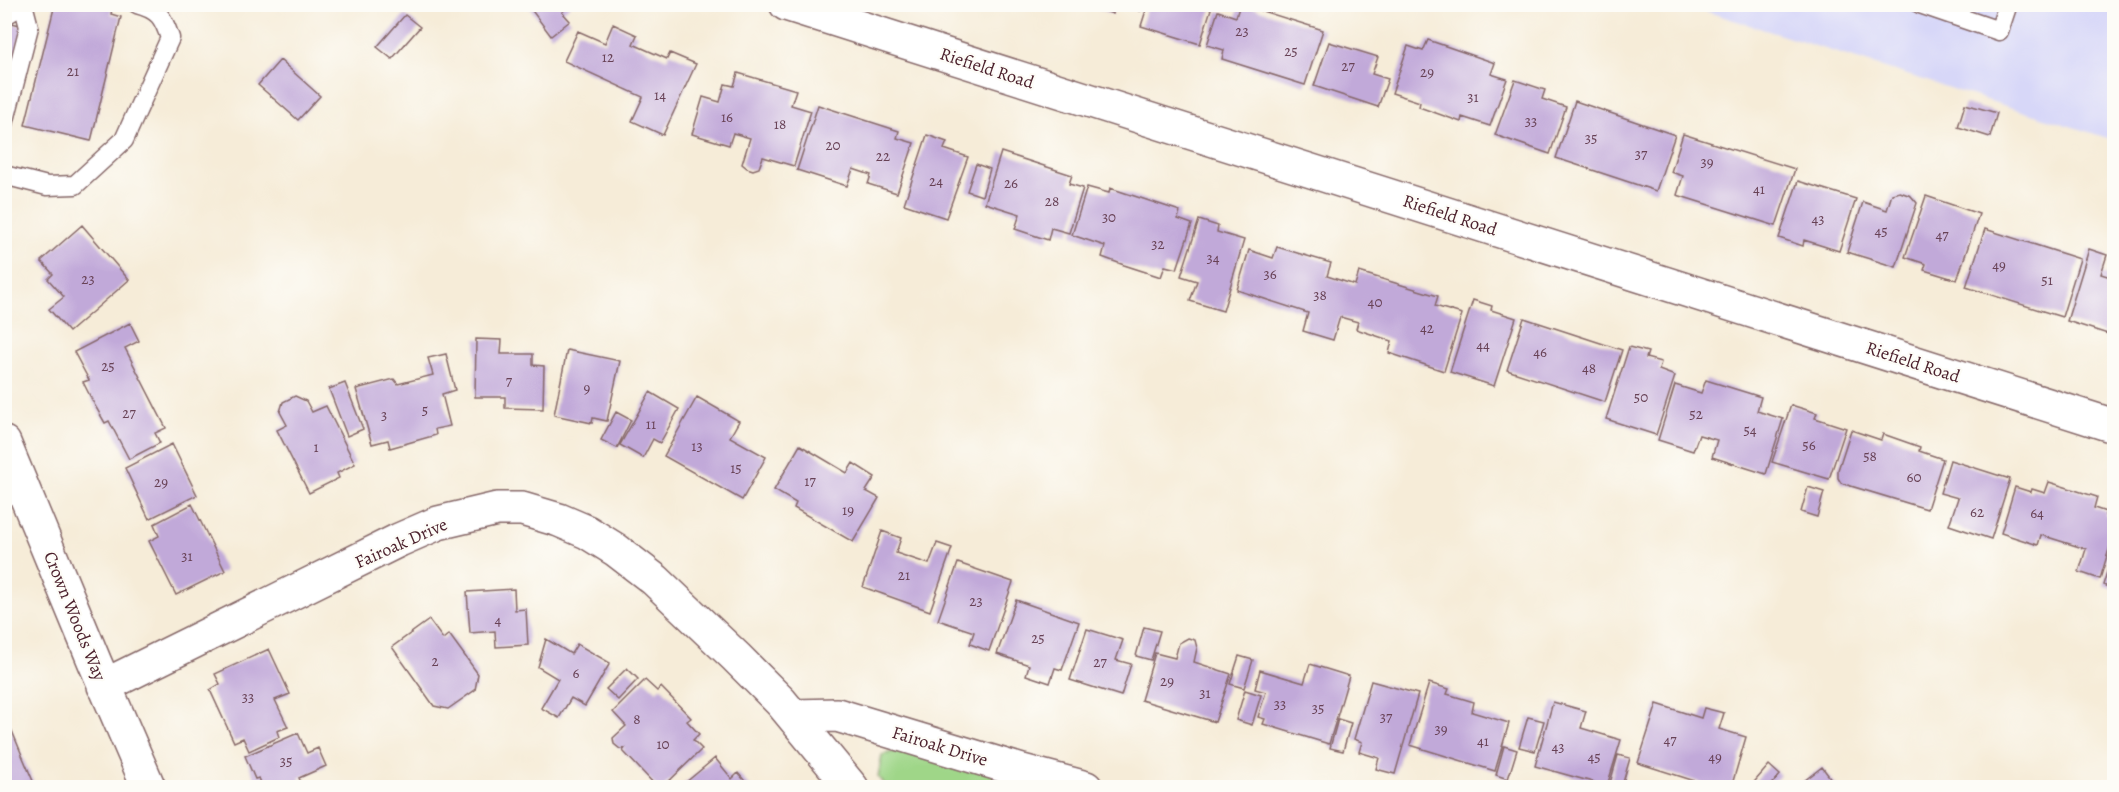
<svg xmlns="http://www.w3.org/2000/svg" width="2119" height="792" font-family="Alegreya,serif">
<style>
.built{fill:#d7d7f8}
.green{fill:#9fd688;stroke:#747a5a;stroke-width:1.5}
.building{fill:#c1a9d9}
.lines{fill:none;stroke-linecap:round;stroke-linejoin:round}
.service-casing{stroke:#866768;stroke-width:21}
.minor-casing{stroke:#866768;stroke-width:36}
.tertiary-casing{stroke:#866768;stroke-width:36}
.service{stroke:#fff;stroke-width:18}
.minor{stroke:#fff;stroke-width:33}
.tertiary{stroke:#fff;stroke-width:33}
.labels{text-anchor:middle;stroke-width:4.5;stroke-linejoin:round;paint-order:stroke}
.number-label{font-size:15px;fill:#684256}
.street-label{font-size:18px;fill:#4a1f2b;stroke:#fdfcf7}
</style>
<rect width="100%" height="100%" fill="#fdfcf7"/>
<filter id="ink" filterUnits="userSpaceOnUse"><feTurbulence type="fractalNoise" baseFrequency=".0167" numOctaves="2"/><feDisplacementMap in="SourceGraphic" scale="12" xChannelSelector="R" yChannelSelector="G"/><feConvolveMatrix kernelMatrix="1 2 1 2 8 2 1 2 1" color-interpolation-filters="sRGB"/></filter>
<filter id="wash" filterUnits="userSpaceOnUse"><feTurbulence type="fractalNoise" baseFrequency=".008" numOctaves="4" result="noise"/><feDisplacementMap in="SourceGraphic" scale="24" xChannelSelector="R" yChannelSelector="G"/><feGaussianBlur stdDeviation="1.35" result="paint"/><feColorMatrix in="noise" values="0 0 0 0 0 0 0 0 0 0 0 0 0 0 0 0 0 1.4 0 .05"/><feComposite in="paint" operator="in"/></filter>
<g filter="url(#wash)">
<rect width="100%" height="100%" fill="#f6ecd8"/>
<path class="built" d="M1686,5H2114V140Z"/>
<path class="green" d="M902,749L1052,787H886L878,777L882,755Z"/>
<g id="blocks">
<path class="building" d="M55,4H113L111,14L121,17L91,141L25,125Z
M527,4H572L562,12L570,21L551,36Z
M1086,4H1115L1113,14Z
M1120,4H1142L1140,11Z
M1148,4H1197L1211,9L1200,44L1141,26Z
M1240,4L1323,30L1305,85L1222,59L1224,50L1207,45L1218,11L1236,17Z
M405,15L420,27L392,59L377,47Z
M4,21L24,26L4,100Z
M613,24L637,35L633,44L667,59L670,53L696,64L663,135L632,121L643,97L564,61L578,31L605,43Z
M1428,40L1495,63L1491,74L1507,79L1490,126L1462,117L1461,122L1419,107L1420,102L1392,93L1408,46L1423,51Z
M1329,42L1378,57L1372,74L1388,79L1378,107L1314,86Z
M280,60L320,96L298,120L258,85Z
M738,73L796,90L791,105L811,111L794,166L763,157L759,168L753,170L747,168L742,164L750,138L733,133L729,145L692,134L703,97L720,102L725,84L734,86Z
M1515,80L1545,90L1542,99L1566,107L1550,154L1495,135Z
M1575,101L1675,135L1656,191L1556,158Z
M1965,104L1997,113L1990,137L1958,127Z
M818,105L899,131L897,138L914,143L897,193L868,184L871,175L853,169L847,186L797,170Z
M1683,134L1795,169L1776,226L1677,195L1683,176L1671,172Z
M927,135L947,142L944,149L968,157L946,218L904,204Z
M1001,152L1072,175L1069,184L1083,188L1069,233L1051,228L1048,240L1015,229L1020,214L985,203Z
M976,164L990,169L982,196L967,191Z
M1798,181L1856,199L1839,251L1804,240L1803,246L1779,238Z
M1087,187L1109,193L1110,188L1180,211L1178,219L1192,224L1177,269L1165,266L1161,277L1124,265L1102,257L1105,246L1072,235Z
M1900,192L1911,196L1917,203L1896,267L1847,252L1863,202L1887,210L1892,194Z
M1926,196L1979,214L1957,280L1924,270L1926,264L1905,257Z
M1199,220L1218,226L1217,232L1244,240L1223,311L1190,301L1197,281L1181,276Z
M82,225L129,280L69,332L49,309L64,297L48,279L53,274L41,261Z
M1985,229L2080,259L2062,317L1966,287Z
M1277,247L1331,263L1327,276L1355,285L1359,272L1438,296L1435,306L1462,314L1444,371L1389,353L1392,341L1356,329L1358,322L1340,317L1333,340L1303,331L1308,313L1237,290L1249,250L1273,258Z
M2089,249L2107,255L2101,274L2114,278V336L2067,321Z
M1473,300L1492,306L1491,310L1516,318L1494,386L1450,372Z
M1524,318L1622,350L1605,402L1507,370Z
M130,323L139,341L125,348L166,428L155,433L160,443L129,459L109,421L105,423L94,404L83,382L89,380L74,352Z
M476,339L502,340L501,354H533V365L544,366L543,409L505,408V397H475Z
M1629,347L1648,352L1646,358L1661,362L1659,370L1675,376L1656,435L1606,419Z
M567,350L620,361L607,421L593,418L592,423L554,415Z
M446,354L455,390L442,394L450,426L435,429L436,435L390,448L388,440L372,444L356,389L394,379L398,384L433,375L428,358Z
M1706,380L1761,397L1757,411L1783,419L1766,474L1712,457L1717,440L1699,435L1693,451L1658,440L1675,385L1701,393Z
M345,383L363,429L347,436L329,389Z
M650,392L679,409L660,443L653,439L643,458L620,445Z
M295,396L306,401L312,412L326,406L355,464L337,473L339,478L309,493L277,430L287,425L280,412L283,402Z
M697,397L739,421L730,437L766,457L742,500L664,456Z
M1791,405L1817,413L1815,418L1846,428L1829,479L1772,462Z
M616,412L631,420L617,448L601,440Z
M1851,430L1881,440L1883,434L1920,447L1919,451L1943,459L1927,509L1841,483L1838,478V470Z
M172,444L197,495L149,519L125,468Z
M800,445L847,473L853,463L875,477L866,491L879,498L853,542L794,508L796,503L774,490Z
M1950,460L2010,479L1991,539L1949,525L1958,498L1940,493Z
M2049,482L2097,497L2094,508L2106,512L2105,515L2114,518V533L2100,579L2079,572L2086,549L2041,535L2038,545L2001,533L2015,487L2031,492L2032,489L2045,493Z
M1808,487L1824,492L1817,517L1801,512Z
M192,504L225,571L176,595L149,541L159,536L154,524Z
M882,531L901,538L896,553L929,564L937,543L952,548L930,611L863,587Z
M2114,550V589L2103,585Z
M958,563L1013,582L989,651L970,644L974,632L938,620Z
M514,589L515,610L526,609L528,645L496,647L495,631L470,633L467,592Z
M1016,600L1079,622L1062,670L1055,668L1050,683L1026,675L1029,665L997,654Z
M429,620L443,639L449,634L478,674L475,690L448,709L434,706L392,647Z
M1144,627L1160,631L1151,660L1136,656Z
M1087,629L1123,640L1116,660L1131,664L1121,696L1070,680Z
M1188,638L1195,640L1197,648L1194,662L1231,674L1215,722L1141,700L1155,653L1175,658L1179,643Z
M546,639L571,654L577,644L610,663L585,706L571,698L559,718L541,708L558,679L538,667Z
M269,649L290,694L275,700L288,727L277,731L279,737L249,751L243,738L234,742L210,690L220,684L215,674Z
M1239,656L1253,660L1244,688L1230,684Z
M1310,664L1349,676L1329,744L1263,724L1265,719L1258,717L1266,692L1255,689L1260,670L1304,683Z
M627,668L638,679L618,700L606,689Z
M645,680L657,691L661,687L691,718L687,721L699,734L693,740L702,749L662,788H658L623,751L625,748L620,749L614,744L613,738L626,726L613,712Z
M1371,681L1418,694L1395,774L1376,769L1379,758L1359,752L1362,742L1354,739Z
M1429,683L1449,689L1447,694L1474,702L1472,712L1509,723L1495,771L1410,745Z
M1245,690L1261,695L1252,725L1236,720Z
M1553,702L1586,711L1581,728L1621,740L1607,786L1535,766Z
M1657,704L1701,718L1704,708L1724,713L1719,729L1746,737L1731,788H1717L1638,763Z
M5,714L24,760L36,788H5Z
M1528,717L1544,721L1535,751L1519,747Z
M1338,719L1351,723L1343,751L1330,748Z
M298,733L307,753L318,748L326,766L299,778L303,788H263L259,778L255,779L245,756Z
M1504,746L1517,750L1508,779L1496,775Z
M1618,755L1630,758L1622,786L1610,783Z
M715,758L732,779L738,773L751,788H679Z
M1769,765L1780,775L1769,788H1749Z
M1822,767L1838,788H1795Z"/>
</g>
</g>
<g filter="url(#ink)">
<use href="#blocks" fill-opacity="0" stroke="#866768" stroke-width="1.5"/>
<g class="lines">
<defs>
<path id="service" d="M1920,4L1999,31L2008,4
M4,16L24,4
M4,124L29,27L23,4
M4,175L47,186L75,185L124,140L170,38C163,17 159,10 137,4"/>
<path id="minor" d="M4,443L95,663L149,788
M104,686L399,540L438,523L497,509H522L559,520L587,532L616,550L655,580L736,657L781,702L852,788
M793,716L837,715L1022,771L1086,788"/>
<path id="tertiary" d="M786,4L2114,426"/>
</defs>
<use href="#service" class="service-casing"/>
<use href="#minor" class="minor-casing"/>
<use href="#tertiary" class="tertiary-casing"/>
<use href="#service" class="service"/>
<use href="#minor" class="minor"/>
<use href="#tertiary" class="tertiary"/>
</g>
</g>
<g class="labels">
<g class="number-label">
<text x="1242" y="36">23</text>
<text x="1291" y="56">25</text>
<text x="608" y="62">12</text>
<text x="1348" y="71">27</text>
<text x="73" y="76">21</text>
<text x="1427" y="77">29</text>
<text x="660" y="100">14</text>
<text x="1473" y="102">31</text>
<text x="727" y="122">16</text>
<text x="1531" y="126">33</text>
<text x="780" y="129">18</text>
<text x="1591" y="143">35</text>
<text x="833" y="150">20</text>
<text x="1641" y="159">37</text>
<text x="883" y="161">22</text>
<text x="1707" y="167">39</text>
<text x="936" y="186">24</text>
<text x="1011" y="188">26</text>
<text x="1759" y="194">41</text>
<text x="1052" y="206">28</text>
<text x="1109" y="222">30</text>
<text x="1818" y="224">43</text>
<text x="1881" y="236">45</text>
<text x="1942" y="240">47</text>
<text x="1158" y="249">32</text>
<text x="1213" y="263">34</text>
<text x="1999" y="270">49</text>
<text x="1270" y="279">36</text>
<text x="88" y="284">23</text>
<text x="2047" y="285">51</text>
<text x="1320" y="300">38</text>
<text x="1375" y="307">40</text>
<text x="1427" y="333">42</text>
<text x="1483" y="350">44</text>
<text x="1540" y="357">46</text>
<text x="108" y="371">25</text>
<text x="1589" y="373">48</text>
<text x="509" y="386">7</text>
<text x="587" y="393">9</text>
<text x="1641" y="402">50</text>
<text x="425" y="415">5</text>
<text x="129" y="418">27</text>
<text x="1696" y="419">52</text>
<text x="384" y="420">3</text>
<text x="651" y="429">11</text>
<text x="1750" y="435">54</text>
<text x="1809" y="450">56</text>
<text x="697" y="451">13</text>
<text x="316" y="452">1</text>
<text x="1870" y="461">58</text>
<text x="736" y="473">15</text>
<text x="1914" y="482">60</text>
<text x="810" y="486">17</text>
<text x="161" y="487">29</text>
<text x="848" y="515">19</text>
<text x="1977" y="517">62</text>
<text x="2037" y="518">64</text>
<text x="187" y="561">31</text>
<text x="904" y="580">21</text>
<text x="976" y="606">23</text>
<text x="498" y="625">4</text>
<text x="1038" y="643">25</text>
<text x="435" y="666">2</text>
<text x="1100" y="667">27</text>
<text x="576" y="678">6</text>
<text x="1167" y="686">29</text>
<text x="1205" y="698">31</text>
<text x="248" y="702">33</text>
<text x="1280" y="709">33</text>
<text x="1318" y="713">35</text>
<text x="1386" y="722">37</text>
<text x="637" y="724">8</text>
<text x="1441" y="734">39</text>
<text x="1670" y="745">47</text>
<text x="1483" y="746">41</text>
<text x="663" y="749">10</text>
<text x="1558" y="752">43</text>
<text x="1594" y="762">45</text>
<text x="1715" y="762">49</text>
<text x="286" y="766">35</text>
</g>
<g class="street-label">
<text transform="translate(987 68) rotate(18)" y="6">Riefield Road</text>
<text transform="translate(1450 215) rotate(18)" y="6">Riefield Road</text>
<text transform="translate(1913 362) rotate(18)" y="6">Riefield Road</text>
<text transform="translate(401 543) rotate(-24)" y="6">Fairoak Drive</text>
<text transform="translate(75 616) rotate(68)" y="6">Crown Woods Way</text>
<text transform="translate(940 746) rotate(17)" y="6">Fairoak Drive</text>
</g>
</g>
<rect width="2119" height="792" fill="none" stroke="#fdfcf7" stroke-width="24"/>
</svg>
